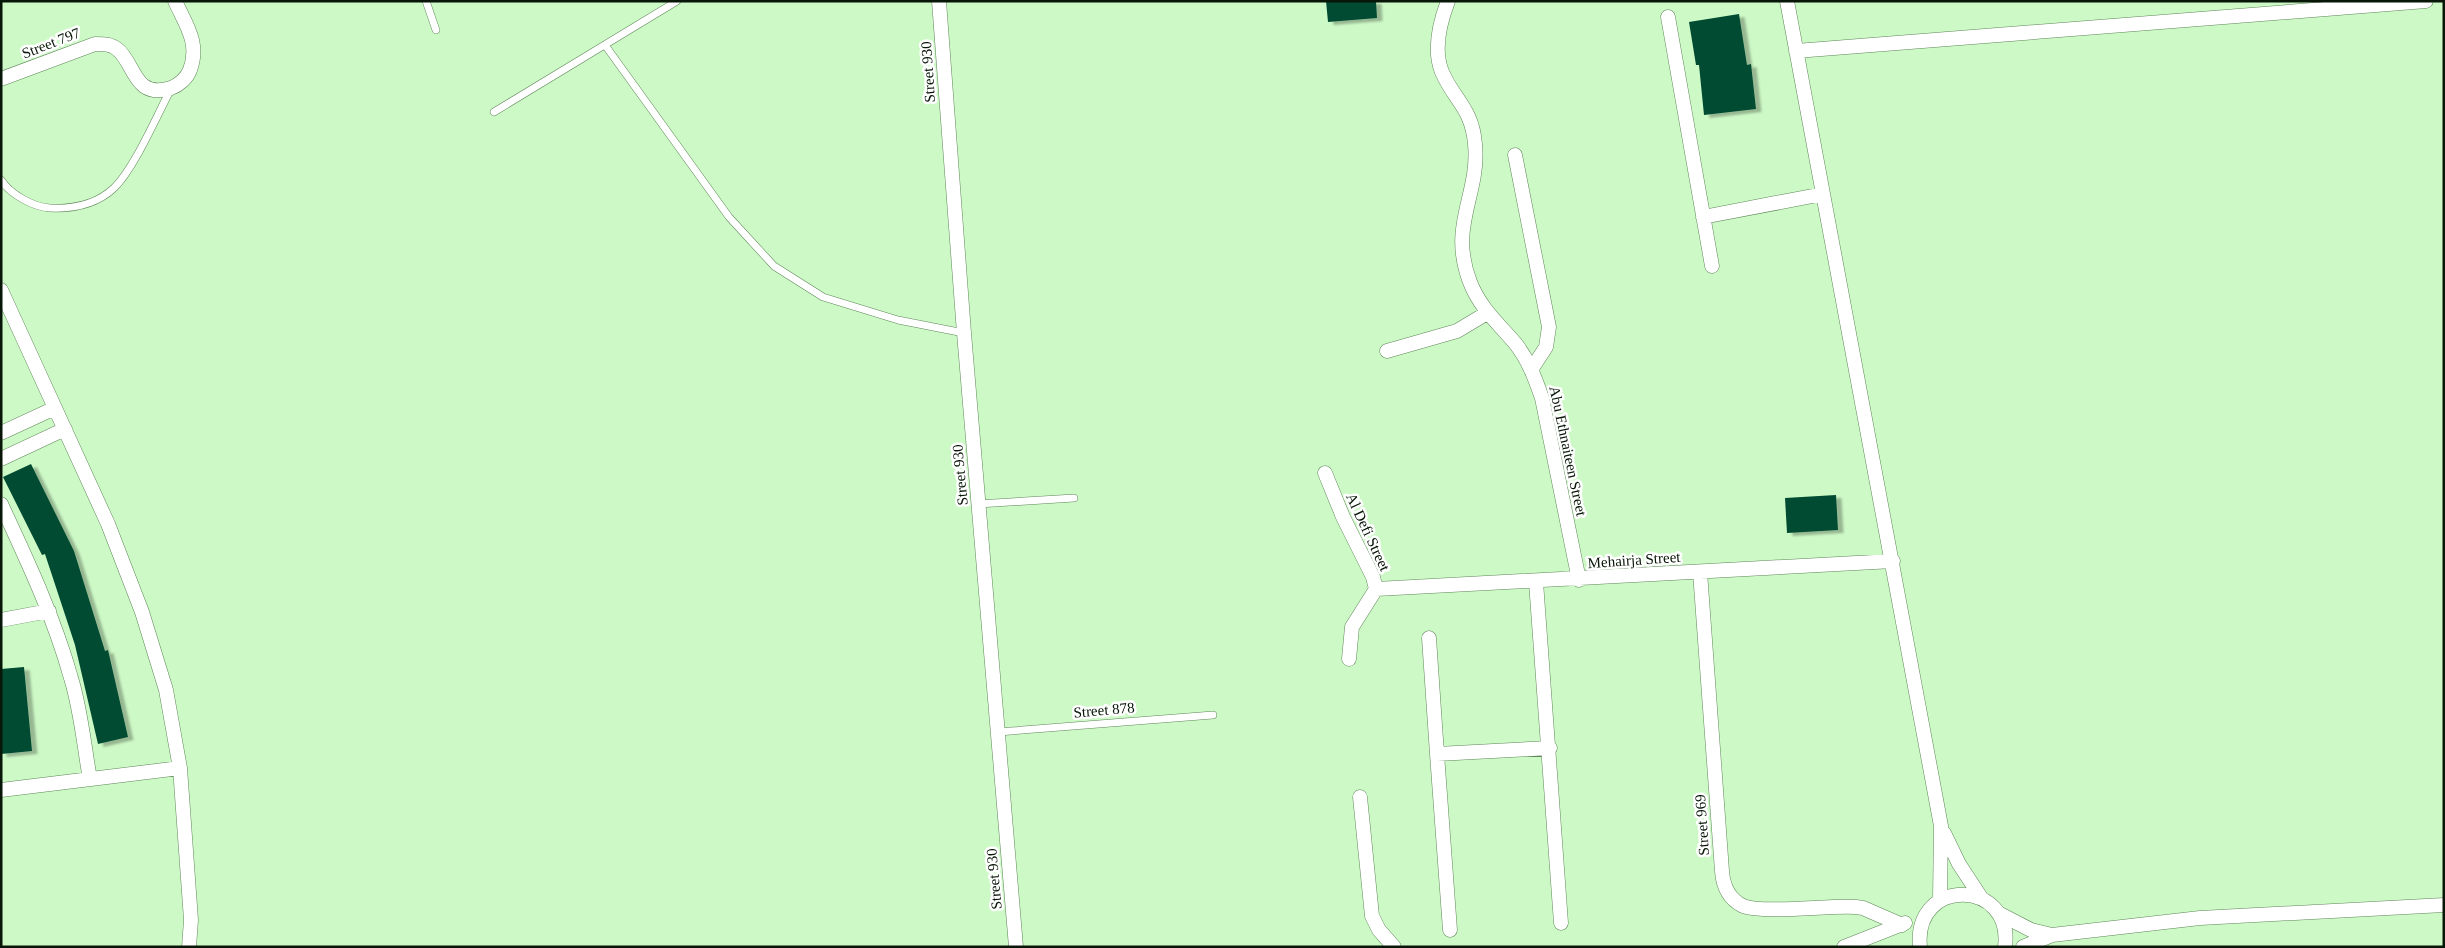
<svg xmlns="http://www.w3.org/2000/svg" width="2445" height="948" font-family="Georgia,serif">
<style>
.building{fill:#014b31;filter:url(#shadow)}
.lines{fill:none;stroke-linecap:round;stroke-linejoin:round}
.lane-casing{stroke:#5f8659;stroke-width:8}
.street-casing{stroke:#5f8659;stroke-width:15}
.lane{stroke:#fff;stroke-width:7}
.street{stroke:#fff;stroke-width:14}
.labels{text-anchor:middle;stroke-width:5;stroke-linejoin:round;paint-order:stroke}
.street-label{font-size:15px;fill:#071606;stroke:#fff}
</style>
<defs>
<filter id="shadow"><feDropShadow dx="5.5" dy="3" stdDeviation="1" flood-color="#0004"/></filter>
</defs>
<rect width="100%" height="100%" fill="#cdf9c6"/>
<path class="building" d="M1326,1H1376L1377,18L1328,22Z
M1739,14L1747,65L1751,64L1756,109L1704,115L1699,65H1696L1689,22Z
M31,464L74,551L105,651L108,650L128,737L98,744L75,645L45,554L42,555L3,477Z
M1836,495L1838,530L1787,533L1785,498Z
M24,667L32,751L1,754V669Z"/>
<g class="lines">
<defs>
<path id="lane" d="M426,1L436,30
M605,45L729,217L774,266L823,297L898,320L964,333
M494,112L677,1
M1,180C10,194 33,207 50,208C73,209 96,205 114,188C134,169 157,115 171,89
M978,504L1074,498
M998,732L1213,715"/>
<path id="street" d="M939,1L964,333L1016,947
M1448,1C1440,22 1433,50 1442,72C1454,100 1472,108 1475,144C1480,195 1448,225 1470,282C1480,308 1498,323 1515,343C1528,359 1535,378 1542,398L1579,580
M1787,1L1941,826L1940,900
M1668,17L1712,266
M1796,51L2426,1
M1,79L95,44C104,44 111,44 117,49C135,62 133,100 171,88C179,85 187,78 190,70C200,43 186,25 175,1
M1515,155L1549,327L1546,347L1531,370
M1703,217L1823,194
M1,290L108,524L142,612L166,690L180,768L191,920L189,947
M1387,351L1457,331L1487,313
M1,433L55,408
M1,459L65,429
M1325,473L1343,517L1373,577L1376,589L1352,627L1349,659
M1,504C27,560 54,617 71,678C81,710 84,746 90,779
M1700,572L1722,871C1723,886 1729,899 1743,906C1765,914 1829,905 1856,907L1863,908L1902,925
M1536,582L1561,923
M1376,589L1893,561
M1,620L49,611
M1429,638L1437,754
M1,790L180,768
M1360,797L1372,916L1379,930L1394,947
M1944,833L1959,864L1982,899
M2000,914L2031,930L2052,935
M1450,930L1437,754L1550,748
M1844,947L1905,923
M1920,947C1913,876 2014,879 2005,947
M2023,947L2052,935L2200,918L2444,905"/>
</defs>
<use href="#lane" class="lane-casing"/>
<use href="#street" class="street-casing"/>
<use href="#lane" class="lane"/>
<use href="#street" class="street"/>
</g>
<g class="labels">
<g class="street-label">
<text transform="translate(51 43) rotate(-21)" y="5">Street 797</text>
<text transform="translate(928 72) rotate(-94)" y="5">Street 930</text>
<text transform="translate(1568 451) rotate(78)" y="5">Abu Ethnaiteen Street</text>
<text transform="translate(960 475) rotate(-95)" y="5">Street 930</text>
<text transform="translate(1368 532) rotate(65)" y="5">Al Defi Street</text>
<text transform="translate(1634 560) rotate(-4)" y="5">Mehairja Street</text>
<text transform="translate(1104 710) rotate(-5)" y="5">Street 878</text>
<text transform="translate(1702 825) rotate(-94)" y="5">Street 969</text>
<text transform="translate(994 879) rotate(-95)" y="5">Street 930</text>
</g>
</g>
<rect width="2445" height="948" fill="none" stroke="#071606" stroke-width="5"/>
</svg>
